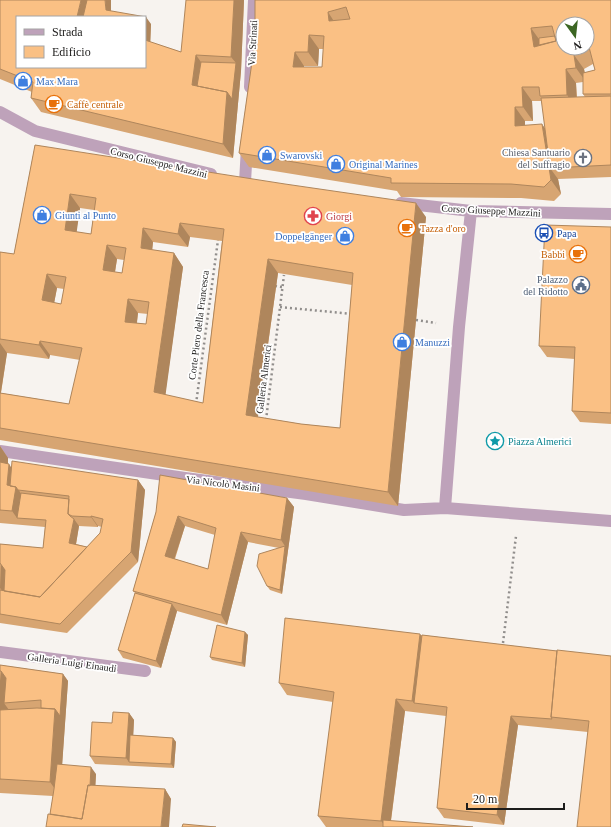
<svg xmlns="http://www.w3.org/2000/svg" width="611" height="827" font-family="'Times New Roman',serif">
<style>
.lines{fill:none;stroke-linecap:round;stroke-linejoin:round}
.path{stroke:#918e8c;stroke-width:2.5;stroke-dasharray:2 3;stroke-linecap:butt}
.minor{stroke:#bea2ba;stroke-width:12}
.wall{fill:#d7a572;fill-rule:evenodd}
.shaded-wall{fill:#af865c}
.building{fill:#fac084;stroke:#af865c;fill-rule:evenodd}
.labels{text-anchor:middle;stroke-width:3.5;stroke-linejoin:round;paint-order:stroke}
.street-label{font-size:10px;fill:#1d1c1b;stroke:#fff}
.shop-label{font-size:10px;fill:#366cbe;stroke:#fff;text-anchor:start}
.food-label{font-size:10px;fill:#c56008;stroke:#fff;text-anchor:start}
.worship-label{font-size:10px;fill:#5b616d;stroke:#fff;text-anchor:end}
.health-label{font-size:10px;fill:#be3a42;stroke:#fff;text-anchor:start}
.transit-label{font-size:10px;fill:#164399;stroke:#fff;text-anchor:start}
.service-label{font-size:10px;fill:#4e5e75;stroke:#fff;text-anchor:end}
.culture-label{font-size:10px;fill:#0d838f;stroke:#fff;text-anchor:start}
</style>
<rect width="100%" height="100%" fill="#f7f3ef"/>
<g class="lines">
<path class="path" d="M275,286L282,287
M280,307L352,314
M416,320L436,323
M196,404L218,240
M266,420L284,275
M503,643L516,536"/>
<path class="minor" d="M250,87L254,0
M0,112L35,131L211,174
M245,182L247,147
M401,203L471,211L611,214
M471,211L459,327L445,508L611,521
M0,451L185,478L306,494L404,510L445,508
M0,652L145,671"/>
</g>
<path class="wall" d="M0,0L111,11L151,24L150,42L181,52L244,0L241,71L233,158L41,112L31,98L32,92L0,79Z
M255,0H611V177L558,179L561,194L554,201L521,198L401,197L397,191L249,167L239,153L255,41ZM319,49H324L322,67H304V66H318ZM593,64L595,70L585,73L584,69ZM583,82V94L585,97H577L576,83ZM532,101H542L545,128L525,125V121H533Z
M35,145L426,217L398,506L0,440V252L14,254ZM80,208L94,210L91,234L76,232ZM190,237L222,241L203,403L165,395L183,267L174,253L152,250L153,242L188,247ZM117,259L124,260L122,273L115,272ZM278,273L352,285L340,428L301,424L258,417ZM57,288L64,289L61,304L54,303ZM138,313L148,314L146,324L137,323ZM7,353L49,359L50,355L80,360L69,404L1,393Z
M611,227V424L580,422L572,411L575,359L547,357L539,346Z
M0,446L8,458V464L12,469L138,480L145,490L138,562L67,633L0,623V544L43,548L45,527L0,523ZM79,526L98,527V526L102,527L100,533L87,547L76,544Z
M287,498L294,507L282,594L270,590L267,586L279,548L248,542L227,625L177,611L161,668L123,658L118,650L135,593L133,591L156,512ZM185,526L215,535L208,569L175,559Z
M245,632L248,635L245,667L212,660L210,657Z
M422,635L557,651L611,656L588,732L518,725L504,825L444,818L437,808L446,716L405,711L391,821L473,827H326L318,816L333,702L287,695L279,683Z
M0,665L63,674L68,681L62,765L96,774L95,786L165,789L171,799L50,814L53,796L0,793Z
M129,713L134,720L133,735L173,738L176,742L174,768L95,764L90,756L112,723Z"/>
<path class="shaded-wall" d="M81,0H93L90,17H77Z
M105,0H111V17L106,10Z
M234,0H244L241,71L233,158L223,144L227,92L236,63L231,57Z
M328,12L337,26L329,21Z
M146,17L151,24L150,52L145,45Z
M531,28L541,42L543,56L534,47Z
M309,35L319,49L318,66L308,52Z
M295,52L304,66L303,81L293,67Z
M196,55L206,69L202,93L192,85Z
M574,55L584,69L586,82L576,68Z
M566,69L576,83L577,109L567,95Z
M522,87L532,101L533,121L523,107Z
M515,107L525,121V139L515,126Z
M542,124L552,138L550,168L558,179L561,194L551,180Z
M70,194L80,208L75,244L65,230Z
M416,203L426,217L398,506L388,492Z
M180,223L190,237L188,247L178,234Z
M143,228L153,242L151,262L141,248Z
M107,245L117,259L113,284L103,270Z
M174,253L183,267L164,406L154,392Z
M268,259L278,273L256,429L246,415Z
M47,274L57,288L52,314L42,300Z
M128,299L138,313L135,336L125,322Z
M40,341L50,355L49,359L39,345Z
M0,343L7,353L0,398Z
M0,446L8,458V475L0,464Z
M9,464L18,478V489L26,501L17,518L12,511L7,485Z
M138,480L145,490L138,562L131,552Z
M287,498L294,507L282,594L280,590L285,546L281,540Z
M91,516L98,526V527L91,517Z
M178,516L185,526L172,566L165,556Z
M74,519L79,526L75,550L69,543Z
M241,532L248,542L227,625L221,615Z
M1,563L10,577L4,593L0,588Z
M172,604L177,611L161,668L156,661Z
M245,632L248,635L245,667L242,663Z
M420,634L428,645L414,703L412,701Z
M1,671L11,685L4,703L9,710L0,712V681Z
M63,674L68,681L60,796L50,782L55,709Z
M396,699L405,711L390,827H386L381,821Z
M129,713L134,720L132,762H129L126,758Z
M511,716L518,725L504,825L497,815Z
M173,738L176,742L174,768L171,764Z
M91,767L96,774L95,795L90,788Z
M165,789L171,799L169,827H161Z"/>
<path class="building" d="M0,0H81L77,17H17V67H145V40L181,52L186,0H234L231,57L196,55L192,85L227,92L223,144L31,98L33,82L0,69Z
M87,0H105L106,10L146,17L145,40V17H83Z
M255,0H611V94H583V73L595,70L589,47L587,48V24H563V48H587L574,55L576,68L566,69L567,95L540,96L539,87H522L523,107H515V126L542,124L551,180L544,187L511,184L391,183V178L239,153L255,41ZM346,7L350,19L329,21L328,12ZM552,26L556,41L534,47L531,28ZM309,35L324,36L322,67H293L295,52H308Z
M555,36L556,41L539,45V38Z
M201,62L236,63L232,99L227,92L197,86Z
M611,96V165L550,168L541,98Z
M35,145L285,184L416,203L388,492L0,428V393L69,404L82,348L40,341L39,345L0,339V252L14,254ZM70,194L96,198L91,234L65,230ZM180,223L224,229L203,403L154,392L174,253L141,248L143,228L178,234ZM107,245L126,248L122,273L103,270ZM268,259L353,273L340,428L301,424L246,415ZM47,274L66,277L61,304L42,300ZM128,299L149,302L146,324L125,322Z
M545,225L611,227V413L572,411L575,347L539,346Z
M12,461L138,480L131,552L60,624L0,614V590L40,597L100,533L103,519L91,516V517L72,516L68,514L69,496L18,490L16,487L10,486Z
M0,462L9,464L7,485L16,487L12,511L0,510Z
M160,475L287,498L281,540L241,532L221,615L133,591L156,512ZM178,516L216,528L208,569L165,556Z
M21,493L69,499L68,514L70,516L74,519L69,543L87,547L40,597L4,591L5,570L0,563V544L43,548L46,520L17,518Z
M285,546L280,590L267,586L257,566L259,554Z
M135,593L172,604L156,661L118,650Z
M285,618L420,634L412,701L396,699L381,821L318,816L334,692L279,683Z
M217,625L245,632L242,663L210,657Z
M422,635L557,651L551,717L552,719L511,716L497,815L437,808L447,707L414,703Z
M557,650L611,656V827H577L589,721L551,717Z
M0,665L63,674L60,716L55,709L41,708V700L4,703L6,678L1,671H0Z
M37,708L55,709L50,782L0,779V710Z
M113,712L129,713L126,758L90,756L92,722L112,723Z
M130,735L173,738L171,764L129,762Z
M57,764L91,767L90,786L88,785L82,819L50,814L54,789Z
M88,785L165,789L161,827H46L48,814L82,819Z
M383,820L473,827H383Z
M183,824L216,827H182Z"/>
<defs>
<symbol id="shop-ring" viewBox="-11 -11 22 22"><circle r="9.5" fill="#fff" stroke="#3f7fe0" stroke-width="1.5"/><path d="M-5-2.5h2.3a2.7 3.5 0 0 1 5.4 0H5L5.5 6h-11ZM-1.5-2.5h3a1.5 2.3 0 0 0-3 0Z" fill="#3f7fe0"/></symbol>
<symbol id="cafe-ring" viewBox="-11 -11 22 22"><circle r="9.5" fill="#fff" stroke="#e8710a" stroke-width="1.5"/><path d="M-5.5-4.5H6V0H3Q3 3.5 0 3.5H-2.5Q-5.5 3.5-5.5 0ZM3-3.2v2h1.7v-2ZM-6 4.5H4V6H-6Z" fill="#e8710a"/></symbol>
<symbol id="church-ring" viewBox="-11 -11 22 22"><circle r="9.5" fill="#fff" stroke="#6b7280" stroke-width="1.5"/><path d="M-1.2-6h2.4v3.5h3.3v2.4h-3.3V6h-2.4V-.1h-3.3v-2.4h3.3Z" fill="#6b7280"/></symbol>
<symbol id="pharmacy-ring" viewBox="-11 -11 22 22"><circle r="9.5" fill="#fff" stroke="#e0444e" stroke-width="1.5"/><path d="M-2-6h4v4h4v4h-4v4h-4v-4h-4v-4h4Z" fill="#e0444e"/></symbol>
<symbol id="bus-ring" viewBox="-11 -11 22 22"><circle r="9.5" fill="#fff" stroke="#1a4fb4" stroke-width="1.5"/><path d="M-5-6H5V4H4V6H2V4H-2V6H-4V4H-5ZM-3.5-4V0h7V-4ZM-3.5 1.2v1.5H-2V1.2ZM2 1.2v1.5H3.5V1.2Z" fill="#1a4fb4"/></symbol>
<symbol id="civic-ring" viewBox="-11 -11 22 22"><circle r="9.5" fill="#fff" stroke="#5c6f8a" stroke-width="1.5"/><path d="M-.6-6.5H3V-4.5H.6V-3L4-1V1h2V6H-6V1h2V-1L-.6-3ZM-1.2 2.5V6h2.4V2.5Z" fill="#5c6f8a"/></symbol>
<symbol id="sight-ring" viewBox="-11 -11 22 22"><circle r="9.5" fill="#fff" stroke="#0f9aa8" stroke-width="1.5"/><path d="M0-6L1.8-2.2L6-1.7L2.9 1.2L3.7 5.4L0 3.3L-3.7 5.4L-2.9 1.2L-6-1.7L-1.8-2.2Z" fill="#0f9aa8"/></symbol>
</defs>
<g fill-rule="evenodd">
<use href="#shop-ring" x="13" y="71" width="20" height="20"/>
<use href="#cafe-ring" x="44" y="94" width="20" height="20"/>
<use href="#shop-ring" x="257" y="145" width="20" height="20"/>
<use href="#church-ring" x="573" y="148" width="20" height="20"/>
<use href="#shop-ring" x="326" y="154" width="20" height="20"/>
<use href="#shop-ring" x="32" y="205" width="20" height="20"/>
<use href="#pharmacy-ring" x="303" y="206" width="20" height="20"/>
<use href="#cafe-ring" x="397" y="218" width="20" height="20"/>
<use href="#bus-ring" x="534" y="223" width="20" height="20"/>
<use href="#shop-ring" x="335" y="226" width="20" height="20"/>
<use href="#cafe-ring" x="568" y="244" width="20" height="20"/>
<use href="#civic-ring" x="571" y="275" width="20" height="20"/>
<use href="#shop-ring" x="392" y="332" width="20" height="20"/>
<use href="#sight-ring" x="485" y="431" width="20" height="20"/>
</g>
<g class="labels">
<g class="street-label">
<text transform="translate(252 43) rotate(-87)" y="4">Via Strinati</text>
<text transform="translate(159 162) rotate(14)" y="4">Corso Giuseppe Mazzini</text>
<text transform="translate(491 210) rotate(3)" y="4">Corso Giuseppe Mazzini</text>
<text transform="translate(198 325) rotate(-83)" y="4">Corte Piero della Francesca</text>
<text transform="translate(263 379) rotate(-83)" y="4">Galleria Almerici</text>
<text transform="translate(223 483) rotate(7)" y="4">Via Nicolò Masini</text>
<text transform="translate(72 662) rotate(8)" y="4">Galleria Luigi Einaudi</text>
</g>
<g class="shop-label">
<text x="36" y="85">Max Mara</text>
<text x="280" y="159">Swarovski</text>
<text x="349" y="168">Original Marines</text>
<text x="55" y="219">Giunti al Punto</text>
<text x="332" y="240" text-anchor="end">Doppelgänger</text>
<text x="415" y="346">Manuzzi</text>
</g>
<g class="food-label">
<text x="67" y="108">Caffè centrale</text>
<text x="420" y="232">Tazza d'oro</text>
<text x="565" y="258" text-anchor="end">Babbi</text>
</g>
<g class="worship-label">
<text x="570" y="156">Chiesa Santuario<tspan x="570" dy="12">del Suffragio</tspan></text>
</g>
<g class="health-label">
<text x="326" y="220">Giorgi</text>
</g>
<g class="transit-label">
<text x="557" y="237">Papa</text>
</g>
<g class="service-label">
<text x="568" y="283">Palazzo<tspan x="568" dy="12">del Ridotto</tspan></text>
</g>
<g class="culture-label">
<text x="508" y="445">Piazza Almerici</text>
</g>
</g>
<rect x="16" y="16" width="130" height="52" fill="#ffffff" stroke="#a5a4a4"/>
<rect x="24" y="29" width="20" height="6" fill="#bea2ba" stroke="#a5a4a4"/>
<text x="52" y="36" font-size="12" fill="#1d1c1b">Strada</text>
<rect x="24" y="46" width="20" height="12" fill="#fac084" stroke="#a5a4a4"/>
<text x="52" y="56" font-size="12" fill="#1d1c1b">Edificio</text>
<g transform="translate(575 36) rotate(165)"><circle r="19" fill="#ffffff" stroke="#a5a4a4"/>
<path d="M0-3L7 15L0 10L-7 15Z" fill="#3c6623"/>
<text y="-6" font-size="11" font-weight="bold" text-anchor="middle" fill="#1d1c1b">N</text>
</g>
<path d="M467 803v6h97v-6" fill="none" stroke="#1d1c1b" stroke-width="2"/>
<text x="473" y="803" font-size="12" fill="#1d1c1b" stroke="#ffffff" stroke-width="3" paint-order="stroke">20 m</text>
</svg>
